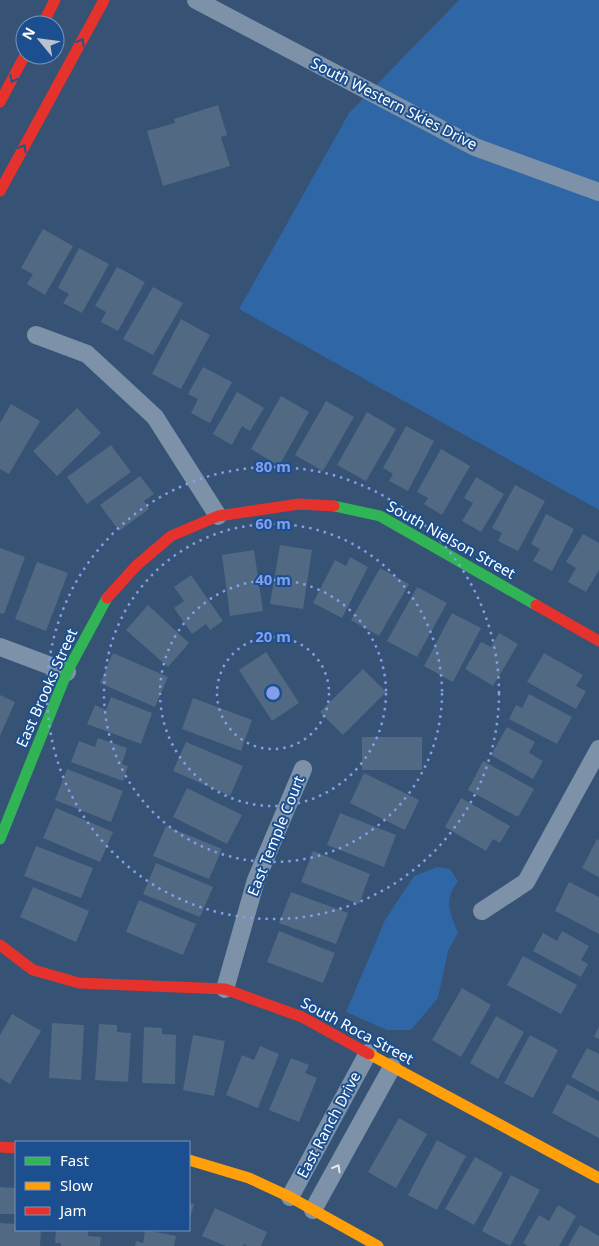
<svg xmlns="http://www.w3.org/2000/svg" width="599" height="1246" font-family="'Noto Sans',sans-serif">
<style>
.green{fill:#2f66a5}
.building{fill:#526984}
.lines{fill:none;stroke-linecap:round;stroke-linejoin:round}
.street{stroke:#7d92a8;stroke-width:18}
.fast{stroke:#30b455;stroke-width:11}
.slow{stroke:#ff9f0a;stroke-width:11}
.jam{stroke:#e5322d;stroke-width:11}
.oneway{stroke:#1d5989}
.oneway2{stroke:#e5e9ee}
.ring{fill:none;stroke:#839eea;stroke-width:2.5;stroke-dasharray:2.5 5}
.labels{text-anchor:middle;stroke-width:4;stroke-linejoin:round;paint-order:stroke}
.street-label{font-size:15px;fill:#fff;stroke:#1b4f8f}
.centre{fill:#839eea;stroke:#1b4f8f;stroke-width:2.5}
.ring-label{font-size:15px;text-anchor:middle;font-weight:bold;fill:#839eea;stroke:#1b4f8f;stroke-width:4;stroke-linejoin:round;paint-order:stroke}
</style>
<rect width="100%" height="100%" fill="#365274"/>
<path class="green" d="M459,0H599V510L239,309L349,113Z
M437,867L450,869L458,881C443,901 450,912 458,933L448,951L438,998L411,1030H387L346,1012L385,920L414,876Z"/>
<path class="building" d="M218,105L227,135L221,137L230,166L163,186L147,131L175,123L174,119Z
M43,229L73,246L45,295L27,284L33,274L21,268Z
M79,248L109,264L82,313L63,303L69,294L58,288Z
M117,267L145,282L118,331L101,322L106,312L95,306Z
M153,287L183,303L153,355L123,339Z
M181,319L210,335L181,389L152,374Z
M203,367L232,382L210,423L191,413L198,399L188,394Z
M237,392L264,408L250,431L242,426L232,445L213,434Z
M281,396L309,412L279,466L251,449Z
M326,401L354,417L323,471L295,455Z
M11,404L40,421L9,474L0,469V423Z
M77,408L101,433L57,476L33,451Z
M367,412L396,429L366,481L337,465Z
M406,426L434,441L408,491L389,481L393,474L383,468Z
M111,445L131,472L87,504L67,477Z
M441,449L470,466L442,515L424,504L428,498L417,492Z
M140,476L154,494L144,501L149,509L119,531L100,505Z
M476,477L504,494L481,532L462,521L473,503L464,498Z
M515,485L545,501L518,551L498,541L502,533L492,528Z
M546,514L574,529L552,571L533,561L540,549L531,544Z
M583,534L599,543V570L586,592L568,582L576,568L566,562Z
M280,545L312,550L303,609L270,604Z
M0,548L25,557L4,614L0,613Z
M254,550L263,611L230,616L222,555Z
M350,557L368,567L342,618L313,603L335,560L346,566Z
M37,562L68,573L46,631L15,619Z
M380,568L409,584L379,636L351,620Z
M191,575L223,621L210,630L206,624L192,634L174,608L184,601L174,587Z
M417,587L447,603L417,657L387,641Z
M148,605L189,643L168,667L126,630Z
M452,613L481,628L453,682L424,666Z
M499,633L518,644L493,686L465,669L481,642L491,647Z
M266,652L299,703L272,721L239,670Z
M113,653L168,677L155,707L100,683Z
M544,653L583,675L576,686L586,691L576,709L527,682Z
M363,669L386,692L343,735L320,712Z
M529,694L572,717L557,744L509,719L516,705L522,708Z
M0,695L15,702L0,736Z
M111,697L152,713L141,744L87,724L95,705L106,710Z
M193,698L252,720L241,751L182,729Z
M507,727L535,742L529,753L543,761L533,779L491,755Z
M362,737H422V770H362Z
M98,738L127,748L122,764L128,766L123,781L71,762L79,741L95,747Z
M186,742L243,766L230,796L173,771Z
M483,761L534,789L518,817L468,790Z
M67,769L123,791L111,822L55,800Z
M364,773L419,800L405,830L350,803Z
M187,788L242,815L227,844L173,817Z
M461,798L510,826L500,843L493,839L486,851L445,827Z
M56,808L113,832L100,862L43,838Z
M340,813L396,835L384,867L327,845Z
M166,826L222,849L209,879L153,856Z
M597,839L599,840V877L582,868Z
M36,846L93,868L81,898L24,876Z
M313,851L370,874L359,904L301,882Z
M156,863L213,887L200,917L143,894Z
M569,882L599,897V934L555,911Z
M33,887L89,911L76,942L20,917Z
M291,892L348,913L336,944L279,923Z
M139,900L196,924L183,955L126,932Z
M279,931L335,953L323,983L267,962Z
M562,931L589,946L581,960L588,964L581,977L533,951L543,933L557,941Z
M523,956L577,985L561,1014L507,985Z
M462,988L491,1005L461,1057L432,1040Z
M12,1014L41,1031L10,1084L0,1078V1035Z
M496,1016L524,1032L498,1079L470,1063Z
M52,1023L84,1025L81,1080L49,1078Z
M99,1024L117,1025V1032L131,1033L128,1082L95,1080Z
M599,1026V1039L594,1037Z
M144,1027L162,1028V1034L176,1035L175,1084L142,1083Z
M193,1035L225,1041L214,1096L183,1090Z
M530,1035L558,1050L533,1098L504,1083Z
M260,1046L279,1054L258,1108L226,1095L242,1055L254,1060Z
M587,1048L599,1054V1092L571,1077Z
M291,1058L309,1065L305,1073L317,1078L299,1122L269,1110Z
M567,1084L599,1101V1138L552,1113Z
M399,1118L427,1134L396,1188L368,1172Z
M437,1140L466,1156L437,1210L408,1195Z
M475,1157L503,1173L474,1225L445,1209Z
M511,1175L540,1190L510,1246L482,1231Z
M0,1187L16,1188V1214H0Z
M189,1203L194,1204L189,1222Z
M558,1205L576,1216L559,1246H528L523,1243L539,1215L549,1221Z
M215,1208L267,1232L261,1246H247L244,1244L243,1246H226L202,1236Z
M0,1223L16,1224V1230H41L40,1246H0Z
M580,1225L599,1236V1246H568Z
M56,1230L88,1231V1236L101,1237L100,1246H61V1243H55Z
M145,1230L176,1236L174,1246H135L136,1241L143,1243Z"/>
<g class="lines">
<path class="street" d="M196,0L475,147L599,192
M36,335L87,354L155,417L218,516
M0,647L67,672
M482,911L526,882L599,749
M225,989L256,880L303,769
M290,1197L368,1053
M313,1210L392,1067"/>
<path class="fast" d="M334,506L380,516L536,605
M0,839L67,672L107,598"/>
<path class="slow" d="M369,1054L599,1178
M189,1160L249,1178L290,1197L378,1246"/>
<path class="jam" d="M42,25L55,0
M0,102L25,55
M0,191L104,0
M107,598L136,566L171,536L218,516L299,504L334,506
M536,605L599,641
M0,945L33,970L79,983L225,989L302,1017L369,1054
M0,1147L16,1148"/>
</g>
<defs><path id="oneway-chevron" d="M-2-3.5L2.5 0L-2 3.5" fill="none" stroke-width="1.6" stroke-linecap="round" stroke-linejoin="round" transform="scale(1.25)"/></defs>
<g class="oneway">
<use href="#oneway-chevron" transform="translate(81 42) rotate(-62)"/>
<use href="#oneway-chevron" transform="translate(13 79) rotate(118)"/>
<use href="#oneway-chevron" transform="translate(23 148) rotate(-61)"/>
</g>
<use class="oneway2" href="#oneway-chevron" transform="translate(337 1168) rotate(-61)"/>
<g class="ring">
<circle cx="273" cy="693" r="56"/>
<circle cx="273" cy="693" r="113"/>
<circle cx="273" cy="693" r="169"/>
<circle cx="273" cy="693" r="226"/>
</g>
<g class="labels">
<g class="street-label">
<text transform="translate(394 104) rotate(27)" y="5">South Western Skies Drive</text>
<text transform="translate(451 540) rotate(29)" y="5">South Nielson Street</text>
<text transform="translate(47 688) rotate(-66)" y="5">East Brooks Street</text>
<text transform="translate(276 836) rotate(-68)" y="5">East Temple Court</text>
<text transform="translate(357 1031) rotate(28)" y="5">South Roca Street</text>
<text transform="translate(329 1125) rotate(-62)" y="5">East Ranch Drive</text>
</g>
</g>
<circle cx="273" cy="693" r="8" class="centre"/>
<g class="ring-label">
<text x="273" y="472">80 m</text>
<text x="273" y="529">60 m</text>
<text x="273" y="585">40 m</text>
<text x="273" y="642">20 m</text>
</g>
<rect x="15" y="1141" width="175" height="90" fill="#1b4f8f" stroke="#7695bc"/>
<rect x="25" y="1157" width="25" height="8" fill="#30b455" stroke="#7695bc"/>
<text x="60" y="1166" font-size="15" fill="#ffffff">Fast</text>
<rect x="25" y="1182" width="25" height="8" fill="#ff9f0a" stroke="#7695bc"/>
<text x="60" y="1191" font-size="15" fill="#ffffff">Slow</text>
<rect x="25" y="1207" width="25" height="8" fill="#e5322d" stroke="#7695bc"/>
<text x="60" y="1216" font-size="15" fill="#ffffff">Jam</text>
<g transform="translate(40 40) rotate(299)"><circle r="24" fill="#1b4f8f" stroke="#7695bc"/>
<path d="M0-4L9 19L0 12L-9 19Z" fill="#b9c2ce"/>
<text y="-8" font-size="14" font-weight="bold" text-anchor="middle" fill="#ffffff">N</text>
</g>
</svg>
